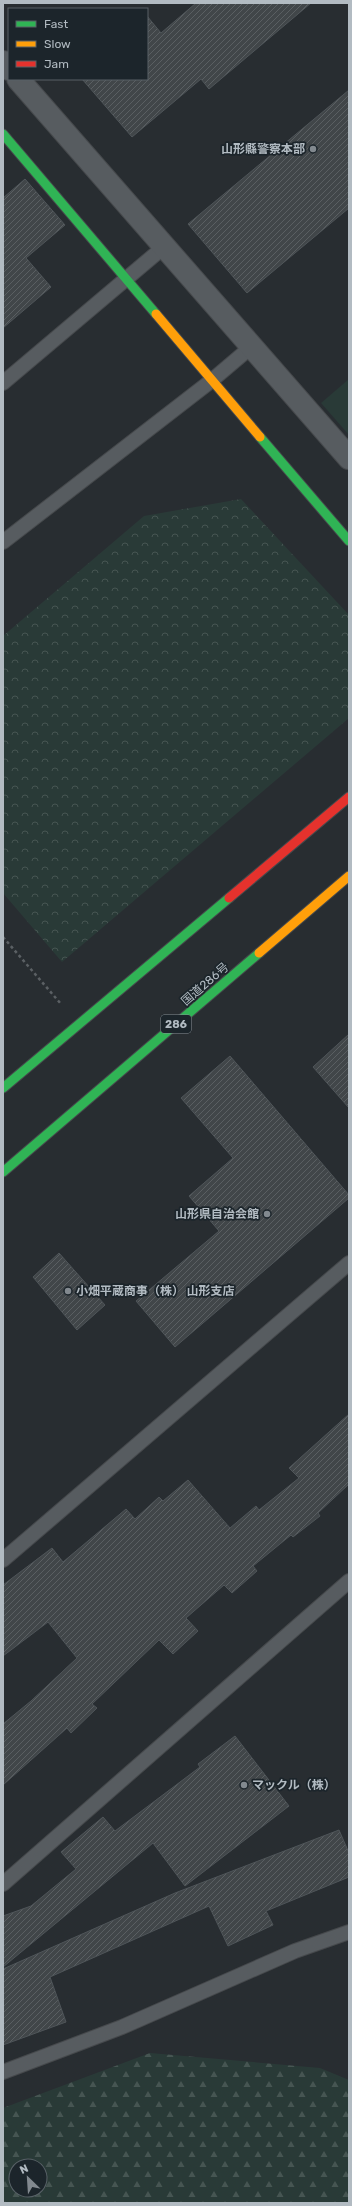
<svg xmlns="http://www.w3.org/2000/svg" width="352" height="2206" font-family="Rubik,'Noto Sans JP',sans-serif">
<style>
.forest{fill:url(#forest-firs);fill-rule:evenodd}
.park{fill:url(#park-crowns)}
.garden{fill:#293a37}
.building{fill:url(#building-hatch);stroke:#4f5559}
.lines{fill:none;stroke-linecap:round;stroke-linejoin:round}
.lane-casing{stroke:#46494c;stroke-width:16}
.street-casing{stroke:#46494c;stroke-width:24}
.fast-casing{stroke:#46494c;stroke-width:11}
.slow-casing{stroke:#46494c;stroke-width:11}
.jam-casing{stroke:#46494c;stroke-width:11}
.path{stroke:#5b6064;stroke-width:2.5;stroke-dasharray:3 3;stroke-linecap:butt}
.lane{stroke:#575c60;stroke-width:14}
.street{stroke:#575c60;stroke-width:22}
.fast{stroke:#30b455;stroke-width:9}
.slow{stroke:#ff9f0a;stroke-width:9}
.jam{stroke:#e5322d;stroke-width:9}
.poi-dot{fill:#82898f;stroke:#1c252b;stroke-width:1.5}
.labels{text-anchor:middle;stroke-width:3.5;stroke-linejoin:round;paint-order:stroke}
.shield{fill:#1c252b;stroke:#858e95;stroke-width:1}
.shield-label{font-size:11px;font-weight:bold;fill:#b2bbc2}
.poi-label{font-size:12px;font-weight:bold;fill:#b2bbc2;stroke:#1c252b;text-anchor:end}
.street-label{font-size:12px;fill:#b2bbc2;stroke:#1c252b}
</style>
<defs>
<pattern id="forest-firs" width="22" height="20" patternUnits="userSpaceOnUse"><rect width="22" height="20" fill="#293a37"/><path d="M5 1l3.5 6h-7zM16 11l3.5 6h-7z" fill="#465552"/></pattern>
<pattern id="park-crowns" width="20" height="18" patternUnits="userSpaceOnUse"><rect width="20" height="18" fill="#293a37"/><path d="M2 6a3 3 0 1 1 6 0M12 15a3 3 0 1 1 6 0" fill="none" stroke="#465552"/></pattern>
<pattern id="building-hatch" width="6" height="6" patternUnits="userSpaceOnUse"><rect width="6" height="6" fill="#414649"/><path d="M-1 1l2-2M0 6l6-6M5 7l2-2" fill="none" stroke="#5a5f62"/></pattern>
</defs>
<rect width="100%" height="100%" fill="#282d31"/>
<path class="forest" d="M150,2053L320,2068L349,2080V2203H3V2108ZM16,2166H40V2190H16Z"/>
<path class="park" d="M241,499L349,615V718L62,962L3,893V636L144,516Z"/>
<path class="garden" d="M349,379V435L321,403Z"/>
<path class="building" d="M196,3H311L209,89L201,79L132,137L82,79H147V16L161,33Z
M349,90V208L247,293L188,224Z
M25,179L65,225L26,258L51,287L3,328V198Z
M349,1034V1108L313,1067Z
M230,1056L349,1195V1198L175,1347L136,1301L219,1231L189,1196L233,1158L181,1098Z
M59,1253L105,1305L77,1330L33,1277Z
M349,1414V1484L318,1513L320,1516L293,1537L291,1535L253,1566L257,1571L232,1593L224,1585L186,1618L198,1631L173,1654L159,1640L92,1704L97,1708L71,1733L67,1728L3,1785V1724L31,1701L77,1658L48,1622L3,1656V1585L52,1548L63,1562L126,1509L135,1519L159,1497L163,1501L188,1480L230,1528L256,1506L259,1510L299,1478L289,1468Z
M235,1736L289,1806L185,1886L153,1843L3,1967V1916L31,1906L76,1869L61,1852L103,1817L115,1831L200,1767L198,1764Z
M339,1830L349,1853V1877L266,1911L273,1925L228,1946L209,1906L50,1977L66,2022L3,2045V1969L175,1893Z"/>
<g class="lines">
<defs>
<path id="lane" d="M3,383L165,246
M3,542L211,381L251,347
M3,1560L349,1263
M3,1884L349,1581
M3,2072L122,2027L295,1951L349,1932"/>
<path id="street" d="M3,62L9,69
M18,79L349,458"/>
<path id="fast" d="M3,134L156,314
M260,437L349,541
M3,1088L229,898
M3,1172L259,953"/>
<path id="slow" d="M156,314L260,437
M259,953L349,876"/>
<path id="jam" d="M229,898L349,797"/>
</defs>
<use href="#lane" class="lane-casing"/>
<use href="#street" class="street-casing"/>
<use href="#fast" class="fast-casing"/>
<use href="#slow" class="slow-casing"/>
<use href="#jam" class="jam-casing"/>
<path class="path" d="M3,937L61,1004"/>
<use href="#lane" class="lane"/>
<use href="#street" class="street"/>
<use href="#fast" class="fast"/>
<use href="#slow" class="slow"/>
<use href="#jam" class="jam"/>
</g>
<g class="poi-dot">
<circle cx="313" cy="149" r="4"/>
<circle cx="267" cy="1214" r="4"/>
<circle cx="68" cy="1291" r="4"/>
<circle cx="244" cy="1785" r="4"/>
</g>
<g class="labels">
<rect class="shield" x="161" y="1015" width="30" height="18" rx="3"/>
<g class="shield-label">
<text x="176" y="1028">286</text>
</g>
<g class="poi-label">
<text x="305" y="153">山形縣警察本部</text>
<text x="259" y="1218">山形県自治会館</text>
<text x="76" y="1295" text-anchor="start">小畑平蔵商事（株） 山形支店</text>
<text x="252" y="1789" text-anchor="start">マックル（株）</text>
</g>
<g class="street-label">
<text transform="translate(205 984) rotate(-41)" y="4">国道286号</text>
</g>
</g>
<rect width="352" height="2206" fill="none" stroke="#b2bbc2" stroke-width="8"/>
<rect x="8" y="8" width="140" height="72" fill="#1c252b" stroke="#586167"/>
<rect x="16" y="21" width="20" height="6" fill="#30b455" stroke="#586167"/>
<text x="44" y="28" font-size="12" fill="#b2bbc2">Fast</text>
<rect x="16" y="41" width="20" height="6" fill="#ff9f0a" stroke="#586167"/>
<text x="44" y="48" font-size="12" fill="#b2bbc2">Slow</text>
<rect x="16" y="61" width="20" height="6" fill="#e5322d" stroke="#586167"/>
<text x="44" y="68" font-size="12" fill="#b2bbc2">Jam</text>
<g transform="translate(28 2178) rotate(335)"><circle r="19" fill="#1c252b" stroke="#586167"/>
<path d="M0-3L7 15L0 10L-7 15Z" fill="#82898f"/>
<text y="-6" font-size="11" font-weight="bold" text-anchor="middle" fill="#b2bbc2">N</text>
</g>
</svg>
